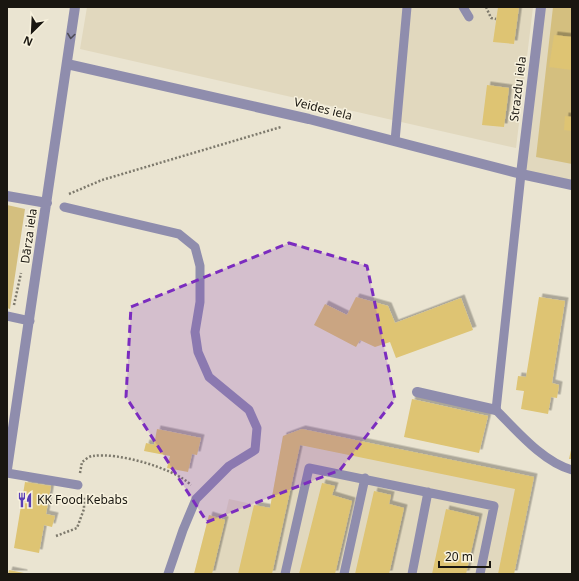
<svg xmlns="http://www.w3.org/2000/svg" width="579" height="581" font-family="'Noto Sans',sans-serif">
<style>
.built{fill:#e1d8be}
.green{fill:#d4bf7f}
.building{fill:#dec473;filter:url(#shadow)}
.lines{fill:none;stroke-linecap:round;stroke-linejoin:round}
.path{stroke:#7d796c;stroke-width:2.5;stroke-dasharray:2 2;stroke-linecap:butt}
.service{stroke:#8f8dad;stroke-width:9}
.minor{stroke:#8f8dad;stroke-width:10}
.oneway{stroke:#4e4c57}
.marked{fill:#7b2cbf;fill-opacity:0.2;stroke:#7b2cbf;stroke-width:3;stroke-dasharray:8 5;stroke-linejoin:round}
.labels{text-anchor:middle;stroke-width:3;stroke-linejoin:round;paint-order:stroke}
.street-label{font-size:12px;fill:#191610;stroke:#f8f2de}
.poi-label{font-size:12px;fill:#191610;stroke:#f8f2de;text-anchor:start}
</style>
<defs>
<filter id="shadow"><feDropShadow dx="3.5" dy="-3.5" stdDeviation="0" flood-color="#0004"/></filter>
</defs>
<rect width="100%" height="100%" fill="#eae4d1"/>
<path class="built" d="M87,7H533L516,148L80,49Z
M541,7H572V185L521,174Z
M302,429L534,477L514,574H194L209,515L224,520L229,499L270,508L283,436Z"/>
<path class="green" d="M553,7H572V164L536,157Z
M7,205L25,209L10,309L7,308Z"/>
<path class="building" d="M498,7H519L514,44L493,42Z
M554,35L572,37V70L549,67Z
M487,85L509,88L504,127L482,125Z
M565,116L572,117V131L564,130Z
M356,297L388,306L395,323L461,298L473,330L396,358L390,342L375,347L360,340L356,347L314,325L325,304L347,315Z
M539,297L565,301L552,383L559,385L557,398L551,397L548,414L521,409L524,391L516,390L518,376L526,377Z
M412,399L488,416L479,453L404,437Z
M157,429L201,438L197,455L192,454L188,472L167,468L170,456L144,451L146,443L154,445Z
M302,429L534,477L514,574H498L515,489L300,445L272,574H238L254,505L270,508L283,436Z
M571,450H572V459H569Z
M25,482L51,486L46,514L55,516L52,527L44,525L39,553L14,548Z
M322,483L335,486L332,495L352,501L335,574H299Z
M374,491L391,495L389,504L404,508L389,574H355Z
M446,509L479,517L466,574H432Z
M209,515L225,520L212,574H194Z
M9,570L24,573V574H8Z"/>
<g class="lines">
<path class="path" d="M486,7L491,18L496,19
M69,194L102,180L281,127
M14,305L21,273
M80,473L82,462C85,460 89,456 93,456C117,452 174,468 191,485
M56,536L77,528L84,509V497"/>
<path class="service" d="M463,7L469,17
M395,141L407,7
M521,174L496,410C517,431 543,462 572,470
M64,207L179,234L195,247L200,266V302L195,332L198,352L209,377L249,410L257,428L255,450L229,466L196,499L183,530L168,574
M7,316L30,321
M7,473L78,485
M285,574L309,468L494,506L480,574
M344,574L365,478
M412,574L428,492"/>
<path class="minor" d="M67,64L309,119L521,174L572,185
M521,174L541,7
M7,196L47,203
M417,392L496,410
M7,469L75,7"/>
</g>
<defs><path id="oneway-chevron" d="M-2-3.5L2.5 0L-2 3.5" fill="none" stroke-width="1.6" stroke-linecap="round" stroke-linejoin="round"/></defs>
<use class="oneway" href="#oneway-chevron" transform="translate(71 36) rotate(98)"/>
<path class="marked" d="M289,243L367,266L395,399L340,470L207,522L126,397L131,307Z"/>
<defs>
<symbol id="restaurant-bare" viewBox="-9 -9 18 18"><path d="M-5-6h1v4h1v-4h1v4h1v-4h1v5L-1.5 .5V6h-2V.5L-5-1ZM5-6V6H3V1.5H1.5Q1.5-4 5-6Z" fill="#593db5" stroke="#f8f2de" stroke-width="2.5" paint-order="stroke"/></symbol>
</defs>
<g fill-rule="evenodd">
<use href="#restaurant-bare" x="14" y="489" width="22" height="22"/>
</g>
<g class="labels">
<g class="street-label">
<text transform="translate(518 89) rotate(-83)" y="4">Strazdu iela</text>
<text transform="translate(323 109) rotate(14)" y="4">Veides iela</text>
<text transform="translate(29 236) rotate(-82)" y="4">Dārza iela</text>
</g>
<g class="poi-label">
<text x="37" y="504">KK Food Kebabs</text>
</g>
</g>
<rect width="579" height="581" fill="none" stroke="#191610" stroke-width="16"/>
<g transform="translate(32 32) rotate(204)" stroke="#f8f2de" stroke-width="3" paint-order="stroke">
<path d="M0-3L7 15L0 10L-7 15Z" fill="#191610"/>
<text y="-6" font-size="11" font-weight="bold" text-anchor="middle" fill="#191610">N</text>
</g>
<path d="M439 561v6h51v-6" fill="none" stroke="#191610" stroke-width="2"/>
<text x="445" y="561" font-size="12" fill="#191610" stroke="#f8f2de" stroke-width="3" paint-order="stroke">20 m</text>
</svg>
